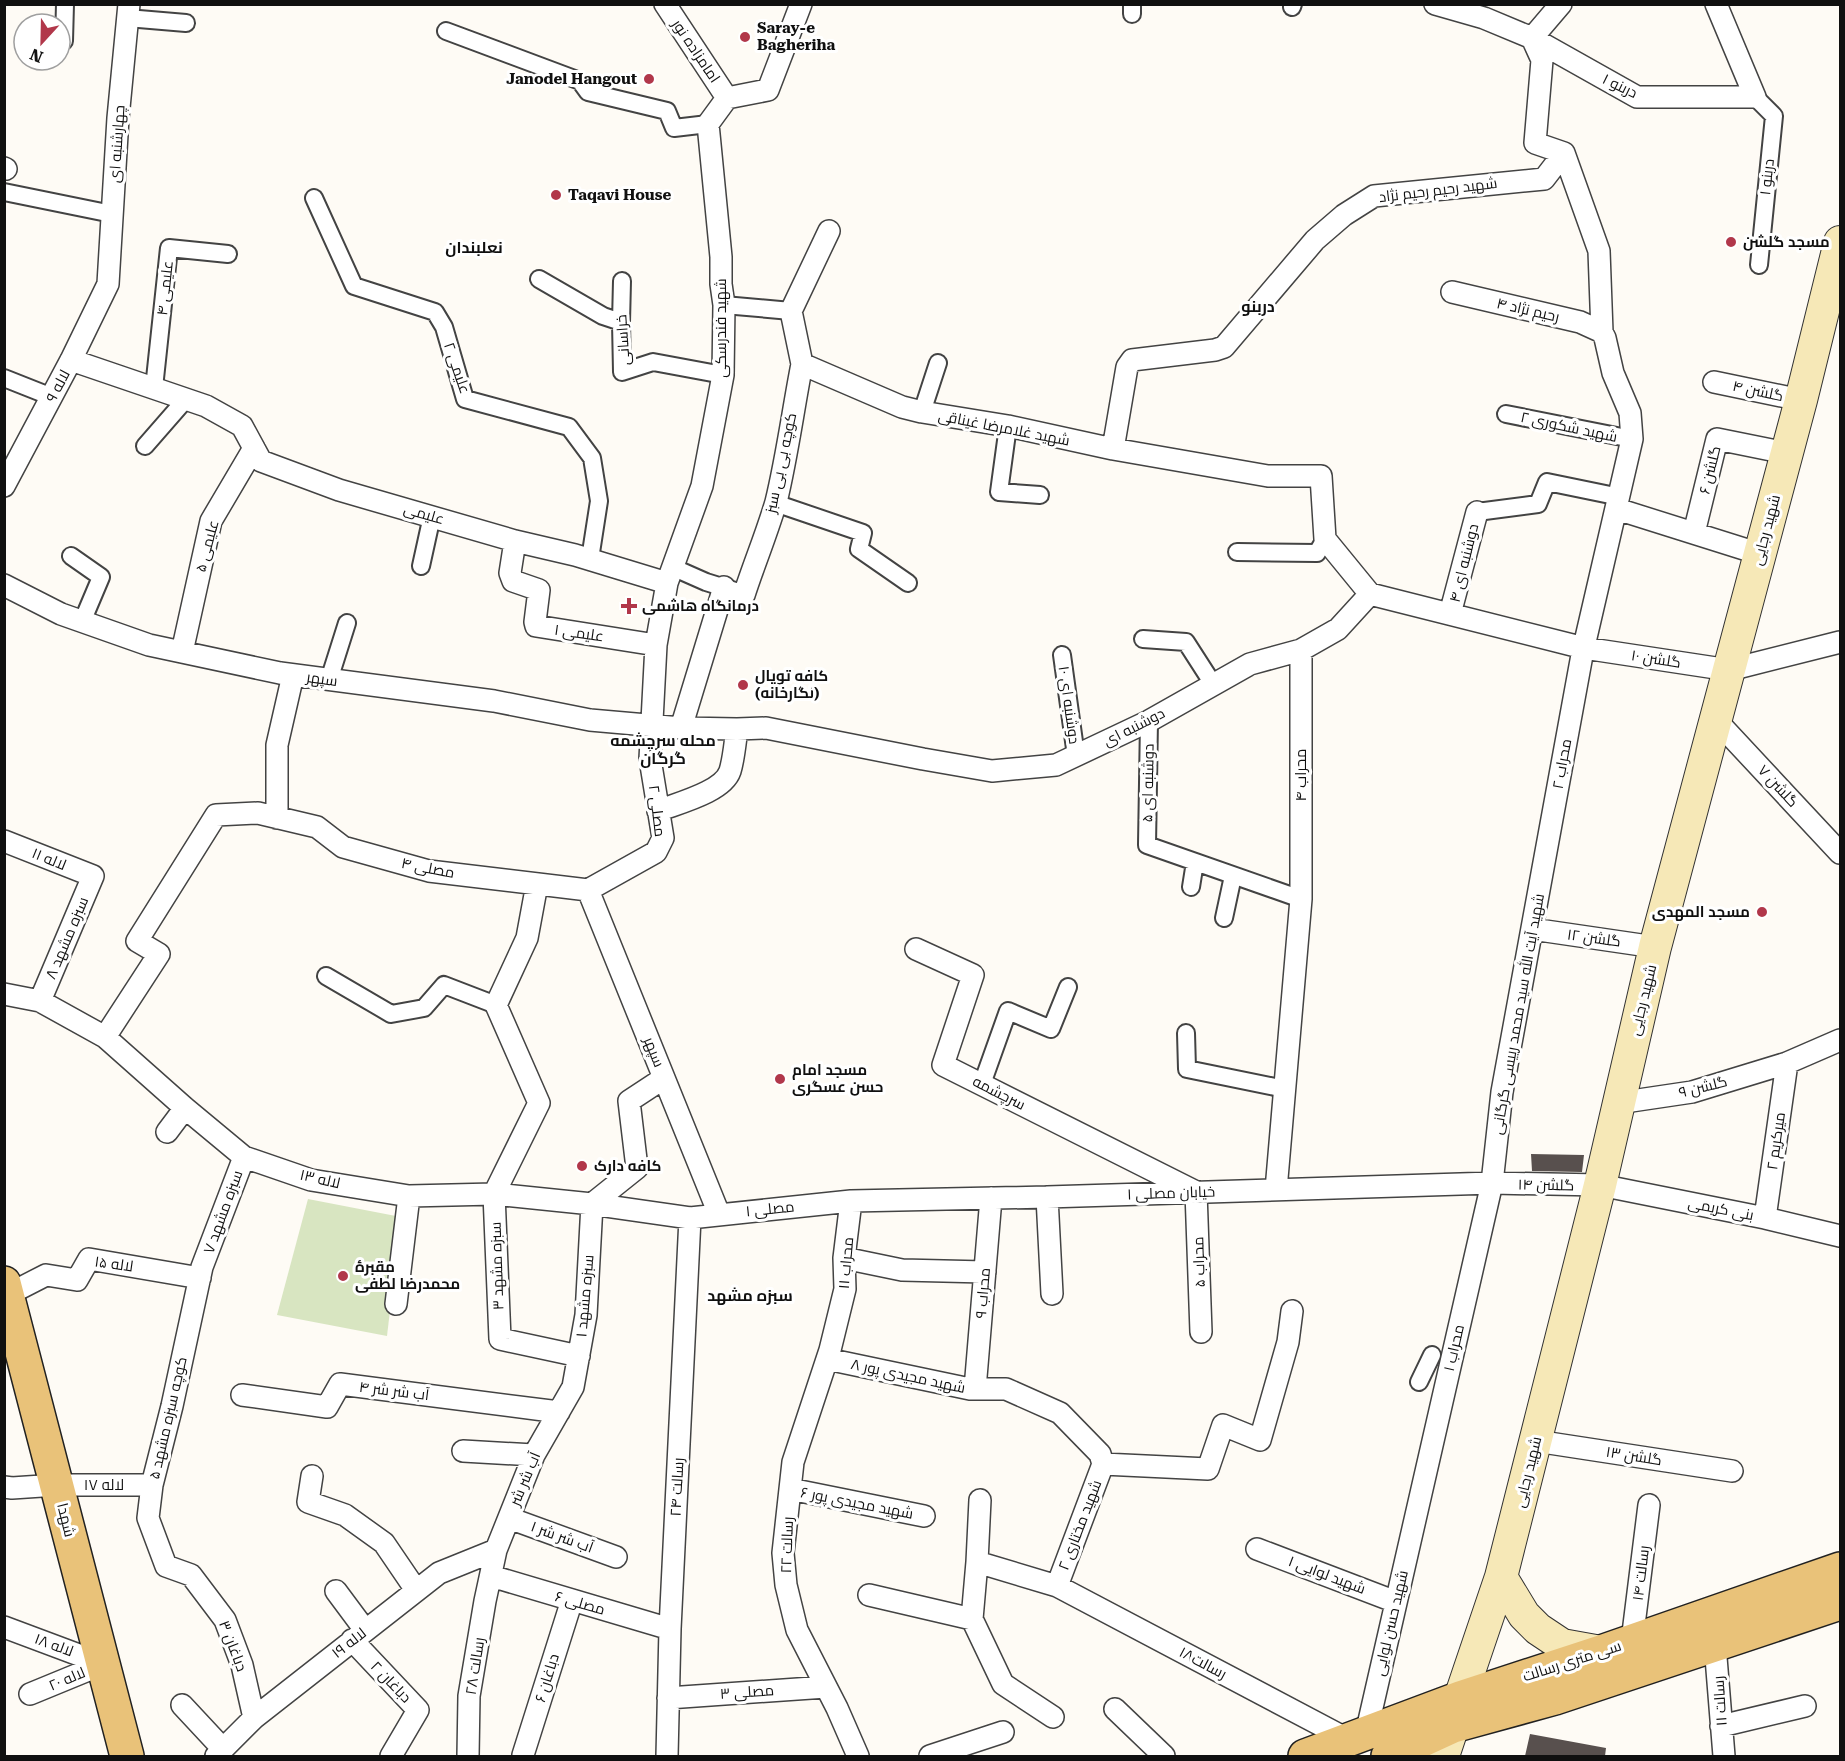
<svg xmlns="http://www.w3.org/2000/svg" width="1845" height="1761" font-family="'Roboto Serif',Cairo,serif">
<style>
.green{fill:#d8e5c1}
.building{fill:#58504e}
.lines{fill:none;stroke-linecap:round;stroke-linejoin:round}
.pedestrian-casing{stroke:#434343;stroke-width:20}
.minor-casing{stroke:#434343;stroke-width:24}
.secondary-casing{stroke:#323232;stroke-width:34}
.primary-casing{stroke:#212121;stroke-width:36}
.pedestrian{stroke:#fff;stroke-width:16}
.minor{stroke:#fff;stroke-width:21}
.secondary{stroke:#f6e8b7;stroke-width:32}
.primary{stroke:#e9c279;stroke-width:33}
.poi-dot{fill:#b1374a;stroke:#fff;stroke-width:2}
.labels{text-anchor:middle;stroke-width:6;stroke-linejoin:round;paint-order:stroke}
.poi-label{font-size:15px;font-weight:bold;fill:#101010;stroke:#fff;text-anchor:start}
.street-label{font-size:15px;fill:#101010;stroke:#fff}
.neighbourhood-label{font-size:16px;font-weight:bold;fill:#101010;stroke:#fff}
</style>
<rect width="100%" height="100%" fill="#fefbf5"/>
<path class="green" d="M308,1199L401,1217L387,1336L277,1315Z"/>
<path class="building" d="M1531,1154L1584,1155L1582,1172L1532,1171Z
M1530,1734L1606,1748L1605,1756H1525Z"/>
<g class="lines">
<defs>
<path id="pedestrian" d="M1292,7L1293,4
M1132,14V4
M127,18L186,23
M446,31L580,81L588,92L667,111L674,128L708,124
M64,41L65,4
M1755,97L1774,116L1759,265
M4,192L112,214
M314,198L354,286L435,312L444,327L465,399L569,427L592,458L599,501L590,559
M539,279L603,316L621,322
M622,281L621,322L622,372L653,362L723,375
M724,305L791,311
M4,378L52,397
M154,388L169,248L228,254
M922,412L938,363
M1506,414L1632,439
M1008,426L999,492L1040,495
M145,446L186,399
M775,503L863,533L859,549L908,583
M1477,512L1538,504L1547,482L1620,497
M1237,552L1317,553L1325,539
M71,556L101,577L82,622
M421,566L432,516
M672,567L706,582L735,591
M1143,639L1186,642L1213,684
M1062,655L1076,756
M329,680L347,623
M1149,721L1147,845L1301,899
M1191,887L1195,862
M1224,918L1233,876
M326,976L391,1014L424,1008L444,985L496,1005
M1186,1033L1187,1069L1285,1089
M982,1084L1008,1011L1051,1029L1068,987
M1419,1382L1432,1355"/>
<path id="minor" d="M665,4L727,98
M1435,4L1484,18L1532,38L1637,97H1755L1716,4
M1532,38L1542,60L1535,143L1564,153
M1532,38L1561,4
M4,168L6,169
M829,231L791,311L802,364L902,407L922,412L1008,426L1113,449L1268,476H1321L1325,539L1370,594
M1452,292L1580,322L1602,332
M71,360L206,406L242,426L261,461L339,490L515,541L575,555L667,583
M1714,382L1801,400
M1113,449L1127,367L1132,360L1215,350L1224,347L1315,240L1344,215L1374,196L1544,179L1564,153
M4,486L71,360L108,284L118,118L129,4
M1617,509L1760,554
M1694,533L1717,439L1786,453
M515,541L510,573L513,581L539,590L535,622L536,626L656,645
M4,585L61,614L149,645L280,673L494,701L590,720L681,728L737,729L766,728L923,759L992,771L1056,765L1149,721L1250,664L1301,650L1338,629L1370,594L1584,648L1729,670L1840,642
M744,595C754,564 767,533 776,502C787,457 793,410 802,364
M1450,614L1477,512
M182,652L211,521L254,448
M1715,719L1840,853
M681,728L724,587
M658,811C678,803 723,792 730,771C734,758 735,742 737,729
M277,818V745L293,675
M4,841L93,876L40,1001
M537,884L527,938L496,1005L539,1103L494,1194L500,1339L579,1356
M588,890L656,852L663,838L650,759L656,645L667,583L702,486L723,375L724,305L721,284V257L708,124L727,98L768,90L801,4
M588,890L719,1214
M1532,929L1655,947
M916,949L973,975L943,1065L1196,1192L1201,1332
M4,994L40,1001L105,1037L185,1108L244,1157L311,1180L409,1196L494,1194L592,1204L690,1218L851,1201L1047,1197L1492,1183L1600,1185L1765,1218L1840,1236
M105,1037L159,954L137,941L216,815L258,813L317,827L343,847L429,871L588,890
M1618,1103L1692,1092L1787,1063L1840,1040
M167,1132L185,1108
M244,1157L202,1267L172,1406L152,1485L148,1518L166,1566L191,1575L225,1620L242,1665L254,1718
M1276,1190L1301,899V650
M1047,1197L1052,1294
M851,1201L844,1258L845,1289L830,1350L793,1462L783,1553L786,1585L797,1630L837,1708L858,1756
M1765,1218L1787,1063
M844,1258L902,1270L985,1272
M7,1295L46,1275L77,1280L89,1259L200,1278
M396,1304L409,1196
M827,1359L970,1389H1006L1060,1413L1100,1454L1103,1464
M975,1389L991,1198
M242,1395L327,1407L340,1384L559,1412
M1536,1441L1732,1471
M463,1451L534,1455
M1103,1464L1208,1469L1223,1425L1260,1440L1288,1342L1292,1311
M312,1476L308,1502L345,1515L384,1543L416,1590
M4,1487L12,1488L57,1485H152
M790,1489L924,1516
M980,1500L977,1562L1057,1586L1349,1740
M509,1518L616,1557
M1257,1549L1396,1602
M977,1562L972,1619L1003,1684L1053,1717
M491,1576L670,1629
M1057,1586L1103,1464
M336,1591L365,1630
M869,1595L972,1619
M4,1627L103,1664
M352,1640L418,1710L391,1756
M1632,1641L1649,1505
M1715,1645L1724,1756
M30,1694L103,1664
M668,1698L826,1687
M182,1705L223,1749
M1115,1709L1164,1756
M1721,1726L1805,1706
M1366,1734L1492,1183L1502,1092L1582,655L1632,439L1630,413L1613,373L1605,338L1602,332L1599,251L1564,153
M523,1755L572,1600
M216,1756L254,1718L439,1573L496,1550
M468,1756L469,1696L485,1601L496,1550L534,1455L573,1387L586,1315L592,1204L637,1168L629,1101L664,1078
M667,1756L670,1629L690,1218
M930,1756L1003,1732"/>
<path id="secondary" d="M1501,1577L1524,1615L1538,1629L1562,1645L1601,1652
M1443,1756L1453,1726L1460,1698L1501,1577L1600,1185L1655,947L1801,400L1840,242"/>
<path id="primary" d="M4,1283L127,1756
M1305,1756L1460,1698L1601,1652L1840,1569
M1388,1756L1453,1726L1555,1698L1840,1603"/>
</defs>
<use href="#pedestrian" class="pedestrian-casing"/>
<use href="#minor" class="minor-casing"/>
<use href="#secondary" class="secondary-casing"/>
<use href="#primary" class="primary-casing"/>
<use href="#pedestrian" class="pedestrian"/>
<use href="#minor" class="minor"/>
<use href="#secondary" class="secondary"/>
<use href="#primary" class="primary"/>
</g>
<g class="poi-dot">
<circle cx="745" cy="37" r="6"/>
<circle cx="649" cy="79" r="6"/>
<circle cx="556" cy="195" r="6"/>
<circle cx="1731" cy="242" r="6"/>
<path d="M626 597h6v6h6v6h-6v6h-6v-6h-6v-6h6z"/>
<circle cx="743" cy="685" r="6"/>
<circle cx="1762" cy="912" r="6"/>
<circle cx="780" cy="1079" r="6"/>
<circle cx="582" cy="1166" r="6"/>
<circle cx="343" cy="1276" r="6"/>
</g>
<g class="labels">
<g class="poi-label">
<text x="757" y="33">Saray-e<tspan x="757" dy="17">Bagheriha</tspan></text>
<text x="637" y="84" text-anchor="end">Janodel Hangout</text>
<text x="568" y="200">Taqavi House</text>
<text x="1743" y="247">مسجد گلشن</text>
<text x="642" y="611">درمانگاه هاشمی</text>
<text x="755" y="681">کافه توپال<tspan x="755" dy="17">(نگارخانه)</tspan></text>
<text x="1750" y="917" text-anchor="end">مسجد المهدی</text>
<text x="792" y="1075">مسجد امام<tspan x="792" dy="17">حسن عسگری</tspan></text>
<text x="594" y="1171">کافه دارک</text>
<text x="355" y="1272">مقبرهٔ<tspan x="355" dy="17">محمدرضا لطفی</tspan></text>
</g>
<g class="street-label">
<text transform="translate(696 51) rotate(56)" y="5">امامزاده نور</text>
<text transform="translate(1620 86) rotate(26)" y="5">دربنو ۱</text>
<text transform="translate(117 144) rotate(-86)" y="5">چهارشنبه ای</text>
<text transform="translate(1767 177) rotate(-84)" y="5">۱ دربنو</text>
<text transform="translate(1438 190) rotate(-7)" y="5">شهید رحیم رحیم نژاد</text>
<text transform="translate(165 288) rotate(-84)" y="5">۴ علیمی</text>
<text transform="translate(1528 310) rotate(13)" y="5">رحیم نژاد ۴</text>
<text transform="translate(721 328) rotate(-90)" y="5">شهید فندرسکی</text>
<text transform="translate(623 340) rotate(-94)" y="5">خراسانی</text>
<text transform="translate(457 368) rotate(71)" y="5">۲ علیمی</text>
<text transform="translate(58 386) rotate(-62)" y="5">۹ لاله</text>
<text transform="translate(1758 391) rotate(12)" y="5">۴ گلشن</text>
<text transform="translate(1569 427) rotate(12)" y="5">۲ شهید شکوری</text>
<text transform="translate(1004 428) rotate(11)" y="5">شهید غلامرضا غیناقی</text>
<text transform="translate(781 463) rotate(-78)" y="5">کوچه بی بی سبز</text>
<text transform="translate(1710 470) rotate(-76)" y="5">۶ گلشن</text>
<text transform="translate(424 514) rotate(16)" y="5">علیمی</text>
<text transform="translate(1766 530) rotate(-75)" y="5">شهید رجایی</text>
<text transform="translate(207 546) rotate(-75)" y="5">۵ علیمی</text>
<text transform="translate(1464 563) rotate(-76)" y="5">۴ دوشنبه ای</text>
<text transform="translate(579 633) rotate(8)" y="5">۱ علیمی</text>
<text transform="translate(1656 659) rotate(9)" y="5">۱۰ گلشن</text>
<text transform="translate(322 679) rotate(8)" y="5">سپهر</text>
<text transform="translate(1069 705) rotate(82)" y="5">۱۰ دوشنبه ای</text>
<text transform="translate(1134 727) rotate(-27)" y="5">دوشنبه ای</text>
<text transform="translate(1562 764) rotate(-80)" y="5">۲ محراب</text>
<text transform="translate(1301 775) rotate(-90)" y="5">۴ محراب</text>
<text transform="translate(1148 783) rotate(-89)" y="5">۵ دوشنبه ای</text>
<text transform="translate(1778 786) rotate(47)" y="5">۷ گلشن</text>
<text transform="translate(657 811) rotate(83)" y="5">۲ مصلی</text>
<text transform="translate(49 859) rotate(22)" y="5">۱۱ لاله</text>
<text transform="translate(428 868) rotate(11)" y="5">۴ مصلی</text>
<text transform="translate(67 938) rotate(-67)" y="5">۸ سبزه مشهد</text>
<text transform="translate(1594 938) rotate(8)" y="5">۱۲ گلشن</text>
<text transform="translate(1643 1000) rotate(-76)" y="5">شهید رجایی</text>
<text transform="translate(1518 1014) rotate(-80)" y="5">شهید آیت الله سید محمد رییسی گرگانی</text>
<text transform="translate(654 1052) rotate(68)" y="5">سپهر</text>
<text transform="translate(1703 1087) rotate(-14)" y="5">۹ گلشن</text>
<text transform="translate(999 1093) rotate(27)" y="5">سرچشمه</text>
<text transform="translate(1776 1141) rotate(-82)" y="5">۲ میرکریم</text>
<text transform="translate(320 1179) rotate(13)" y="5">لاله ۱۳</text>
<text transform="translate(1546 1185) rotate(1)" y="5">گلشن ۱۴</text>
<text transform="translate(1171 1193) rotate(-2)" y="5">خیابان مصلی ۱</text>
<text transform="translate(770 1209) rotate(-6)" y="5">۱ مصلی</text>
<text transform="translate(1721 1209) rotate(11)" y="5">بنی کریمی</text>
<text transform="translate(223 1212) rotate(-70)" y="5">۷ سبزه مشهد</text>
<text transform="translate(1199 1262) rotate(-92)" y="5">۵ محراب</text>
<text transform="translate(846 1263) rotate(-85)" y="5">۱۱ محراب</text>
<text transform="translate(114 1264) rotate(8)" y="5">۱۵ لاله</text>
<text transform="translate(497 1266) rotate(-92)" y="5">۳ سبزه مشهد</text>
<text transform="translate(983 1293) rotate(-85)" y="5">۹ محراب</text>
<text transform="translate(585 1296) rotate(-85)" y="5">۱ سبزه مشهد</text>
<text transform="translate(1454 1348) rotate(-77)" y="5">۱ محراب</text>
<text transform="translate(908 1376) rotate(12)" y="5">۸ شهید مجیدی پور</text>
<text transform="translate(394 1391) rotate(7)" y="5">۴ آب شر شر</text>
<text transform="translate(168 1418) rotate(-77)" y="5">کوچه سبزه مشهد ۵</text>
<text transform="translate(1634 1456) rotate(9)" y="5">۱۳ گلشن</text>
<text transform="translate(1528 1472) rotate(-76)" y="5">شهید رجایی</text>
<text transform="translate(525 1479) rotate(-67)" y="5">آب شر شر</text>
<text x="104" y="1490">۱۷ لاله</text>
<text transform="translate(677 1487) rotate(-87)" y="5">۲۴ رسالت</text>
<text transform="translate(857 1503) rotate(11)" y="5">۶ شهید مجیدی پور</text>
<text transform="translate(66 1520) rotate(76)" y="5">شهدا</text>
<text transform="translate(1080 1525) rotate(-69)" y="5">۲ شهید مختاری</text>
<text transform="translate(562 1537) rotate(20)" y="5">۱ آب شر شر</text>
<text transform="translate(787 1545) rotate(-88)" y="5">۲۲ رسالت</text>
<text transform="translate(1641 1573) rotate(-83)" y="5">۱۴ رسالت</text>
<text transform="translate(1327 1575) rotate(21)" y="5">۱ شهید لوایی</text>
<text transform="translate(580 1603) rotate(16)" y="5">۶ مصلی</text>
<text transform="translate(1391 1623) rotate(-77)" y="5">شهید حسن لوایی</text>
<text transform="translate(349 1643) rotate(-38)" y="5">۱۹ لاله</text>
<text transform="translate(54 1645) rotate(20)" y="5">لاله ۱۸</text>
<text transform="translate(233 1646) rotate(69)" y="5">۳ دباغان</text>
<text transform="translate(1572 1661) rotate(-18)" y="5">سی متری رسالت</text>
<text transform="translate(1203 1663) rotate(28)" y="5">رسالت۱۸</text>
<text transform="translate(475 1666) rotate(-81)" y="5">۲۸ رسالت</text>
<text transform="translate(547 1678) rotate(-73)" y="5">۶ دباغان</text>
<text transform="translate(67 1679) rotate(-23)" y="5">۲۰ لاله</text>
<text transform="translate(391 1682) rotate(46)" y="5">۲ دباغان</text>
<text transform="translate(747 1692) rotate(-4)" y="5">۳ مصلی</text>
<text transform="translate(1720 1701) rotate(-94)" y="5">۱۱ رسالت</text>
</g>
<g class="neighbourhood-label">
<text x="474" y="253">نعلبندان</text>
<text x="1258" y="312">دربنو</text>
<text x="663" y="746">محله سرچشمه<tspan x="663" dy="18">گرگان</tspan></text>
<text x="750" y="1301">سبزه مشهد</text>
</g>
</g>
<rect width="1845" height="1761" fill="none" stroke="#101010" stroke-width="12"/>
<g transform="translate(42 42) rotate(202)"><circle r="28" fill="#ffffff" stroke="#9f9f9f" stroke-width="1.5"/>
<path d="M0-4.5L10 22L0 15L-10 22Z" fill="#b1374a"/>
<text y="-9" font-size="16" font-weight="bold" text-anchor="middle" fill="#101010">N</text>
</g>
</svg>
